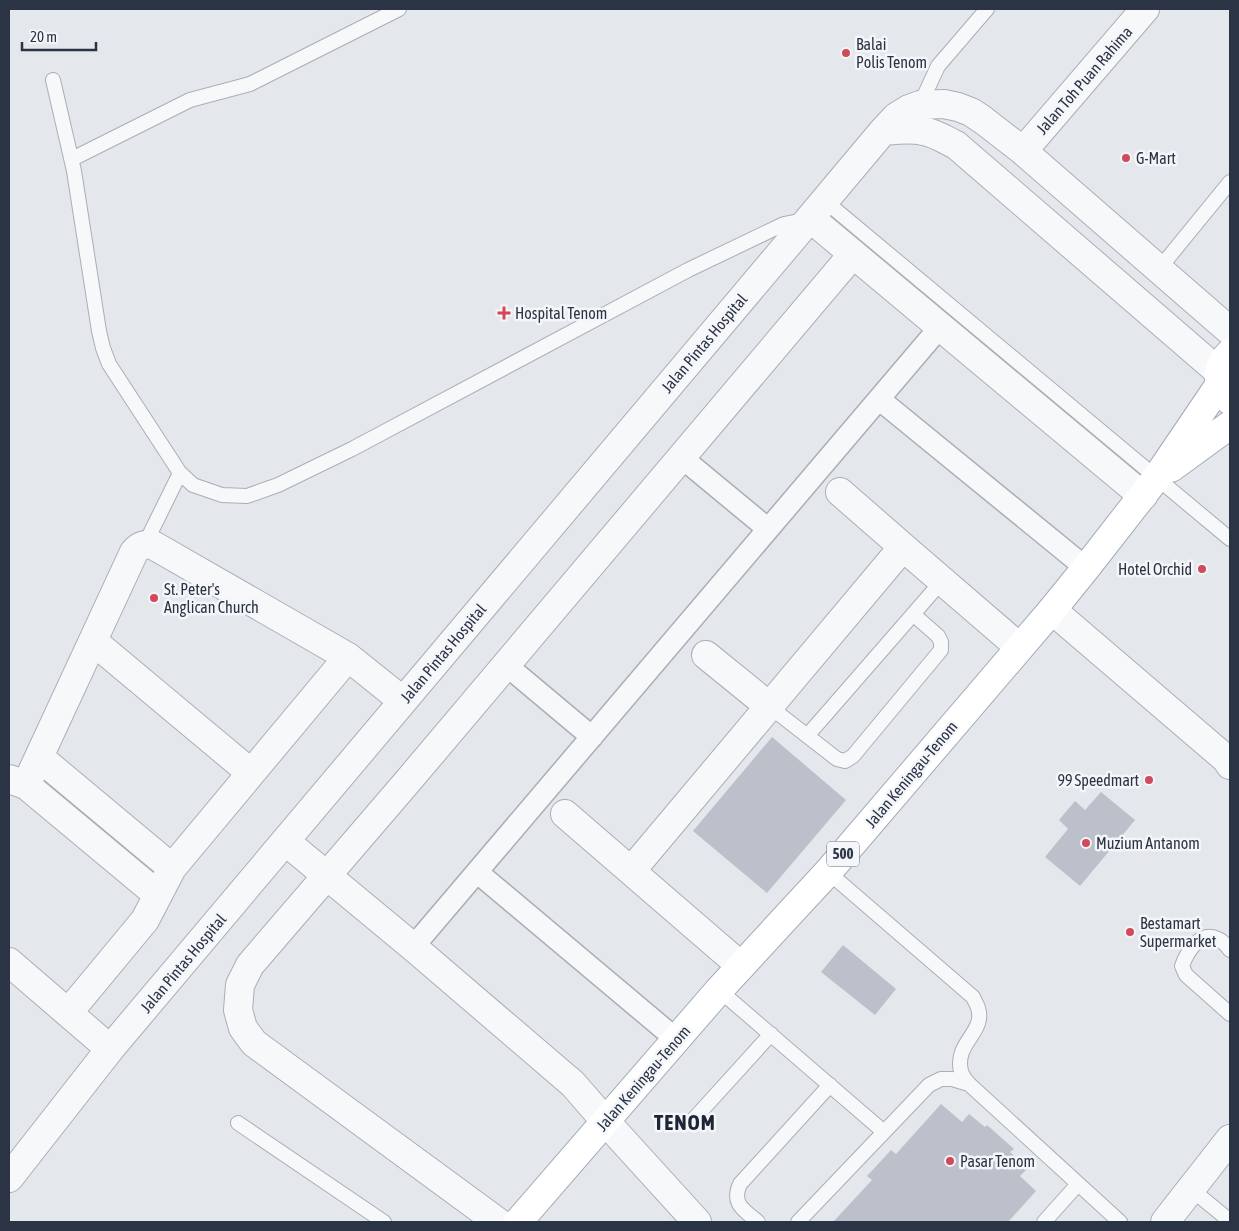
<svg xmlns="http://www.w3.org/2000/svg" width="1239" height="1231" font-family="'Asap Condensed',sans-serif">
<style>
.building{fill:#bbc0ca}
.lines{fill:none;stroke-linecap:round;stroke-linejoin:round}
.service-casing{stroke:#a9aeb7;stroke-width:16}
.pedestrian-casing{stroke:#a9aeb7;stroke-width:24}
.minor-casing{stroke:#a9aeb7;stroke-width:30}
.tertiary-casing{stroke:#a9aeb7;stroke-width:30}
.primary-casing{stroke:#a3abb8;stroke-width:30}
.service{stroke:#f7f8fa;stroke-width:14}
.pedestrian{stroke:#f7f8fa;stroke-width:21}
.minor{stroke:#f7f8fa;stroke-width:28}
.tertiary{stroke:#f7f8fa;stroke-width:28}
.primary{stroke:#fff;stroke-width:28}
.poi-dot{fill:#d1495b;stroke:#f4f6f9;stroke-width:2}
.labels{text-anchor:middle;stroke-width:5;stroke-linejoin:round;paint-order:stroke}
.shield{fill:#f4f6f9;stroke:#676e7b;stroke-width:1}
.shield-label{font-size:15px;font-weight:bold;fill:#2b3445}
.poi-label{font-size:16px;fill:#2b3445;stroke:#f4f6f9;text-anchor:start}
.street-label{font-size:16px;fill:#2b3445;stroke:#f4f6f9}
.district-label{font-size:21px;font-weight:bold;letter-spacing:1px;fill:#1d2536;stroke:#f4f6f9}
</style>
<rect width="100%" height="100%" fill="#e4e7ec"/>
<path class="building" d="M772,737L846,800L767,893L693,831Z
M1101,792L1135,820L1080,886L1045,857L1068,829L1059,820L1075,801L1085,810Z
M843,945L896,989L875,1015L821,972Z
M941,1104L962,1122L969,1114L985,1127L987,1125L1014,1149L1010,1152L1028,1168L1020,1176L1036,1191L1008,1222H833L872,1180L867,1176L891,1150L896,1154Z"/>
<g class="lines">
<defs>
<path id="service" d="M53,80L74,171L99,331L103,348L109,364L180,473L193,485L222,495L247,496L278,485L352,449L688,270L784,224L804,220
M920,105L938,66L987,9
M72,159L190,100L250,84L399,9
M825,201L1230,539
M1159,269L1230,182
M145,544L180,473
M770,707L837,759L845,761L853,756L941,650V642L938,636L913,614
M807,736L942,581
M828,872L973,997C974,1000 977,1004 978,1008C986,1032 954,1043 961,1071C962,1076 966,1080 969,1084L1120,1222
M1230,950C1227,946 1223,941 1218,939C1200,930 1187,952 1182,966L1186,975L1230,1014
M719,990L884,1132
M693,1120L771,1034
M238,1123L384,1222
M1191,1189L1230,1221
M758,1222C744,1210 731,1204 740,1184L830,1085
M798,1222L929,1085L941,1079H952L969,1084
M1044,1222L1078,1184"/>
<path id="pedestrian" d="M879,399L1086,568
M681,457L768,529
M506,665L592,737
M477,872L677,1040
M413,947L940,327"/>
<path id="minor" d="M883,131C896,130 910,128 923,131C935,133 946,140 956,145L1219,372
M1023,151L1145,9
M810,218L1143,496
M840,492L903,547
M1052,610L1226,759L1230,765
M93,641L251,773
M706,655L770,707
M39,757L172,868
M9,779L26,785L134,552C140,545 145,544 153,545L348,657L403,701
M26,785L158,895
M565,814L631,871
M285,841L413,947L573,1084L606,1122
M9,962L110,1049
M741,966L631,871L903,547L1019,647
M68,1013L145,920L172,868L348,657
M9,1178L110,1049L810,218L883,131L896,117L909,109L920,105L944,104L958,107L971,112L983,120L1023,151L1230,331
M498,1222L254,1043L243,1028L238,1010L240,985L250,965L408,781L853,254
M1165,1222L1230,1139"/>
<path id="tertiary" d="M606,1122L697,1222"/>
<path id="primary" d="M1229,400C1215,385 1215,368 1230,353
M1171,468L1230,425
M518,1222L719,990L828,872L1052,610L1086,568L1157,477L1220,384"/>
</defs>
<use href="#service" class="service-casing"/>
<use href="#pedestrian" class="pedestrian-casing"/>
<use href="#minor" class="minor-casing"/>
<use href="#tertiary" class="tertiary-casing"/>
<use href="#primary" class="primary-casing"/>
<use href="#service" class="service"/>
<use href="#pedestrian" class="pedestrian"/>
<use href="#minor" class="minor"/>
<use href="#tertiary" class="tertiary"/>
<use href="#primary" class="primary"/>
</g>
<g class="poi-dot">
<circle cx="846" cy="53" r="5"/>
<circle cx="1126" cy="158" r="5"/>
<path d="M501.5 305.5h5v5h5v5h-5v5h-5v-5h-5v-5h5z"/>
<circle cx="1202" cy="569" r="5"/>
<circle cx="154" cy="598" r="5"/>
<circle cx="1149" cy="780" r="5"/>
<circle cx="1086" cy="843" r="5"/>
<circle cx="1130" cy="932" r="5"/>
<circle cx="950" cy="1161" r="5"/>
</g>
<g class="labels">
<rect class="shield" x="827" y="841.5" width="32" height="25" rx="4"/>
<g class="shield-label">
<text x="843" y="859">500</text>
</g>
<g class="poi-label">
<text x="856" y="50">Balai<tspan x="856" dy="18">Polis Tenom</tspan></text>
<text x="1136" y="164">G-Mart</text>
<text x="515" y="319">Hospital Tenom</text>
<text x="1192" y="575" text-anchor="end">Hotel Orchid</text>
<text x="164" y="595">St. Peter's<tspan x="164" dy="18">Anglican Church</tspan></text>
<text x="1139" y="786" text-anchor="end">99 Speedmart</text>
<text x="1096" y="849">Muzium Antanom</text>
<text x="1140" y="929">Bestamart<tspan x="1140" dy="18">Supermarket</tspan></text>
<text x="960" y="1167">Pasar Tenom</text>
</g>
<g class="street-label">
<text transform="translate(1084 80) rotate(-49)" y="6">Jalan Toh Puan Rahima</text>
<text transform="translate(704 343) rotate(-50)" y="6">Jalan Pintas Hospital</text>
<text transform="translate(443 653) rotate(-50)" y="6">Jalan Pintas Hospital</text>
<text transform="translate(911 774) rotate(-50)" y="6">Jalan Keningau-Tenom</text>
<text transform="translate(183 963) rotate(-50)" y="6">Jalan Pintas Hospital</text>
<text transform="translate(643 1078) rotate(-49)" y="6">Jalan Keningau-Tenom</text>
</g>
<g class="district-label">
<text x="685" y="1130">TENOM</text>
</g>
</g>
<rect width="1239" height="1231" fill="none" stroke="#2b3445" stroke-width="20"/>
<path d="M22 42v8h74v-8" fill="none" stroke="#2b3445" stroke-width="2.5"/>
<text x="30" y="42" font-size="15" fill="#2b3445" stroke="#f4f6f9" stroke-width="4" paint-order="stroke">20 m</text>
</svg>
